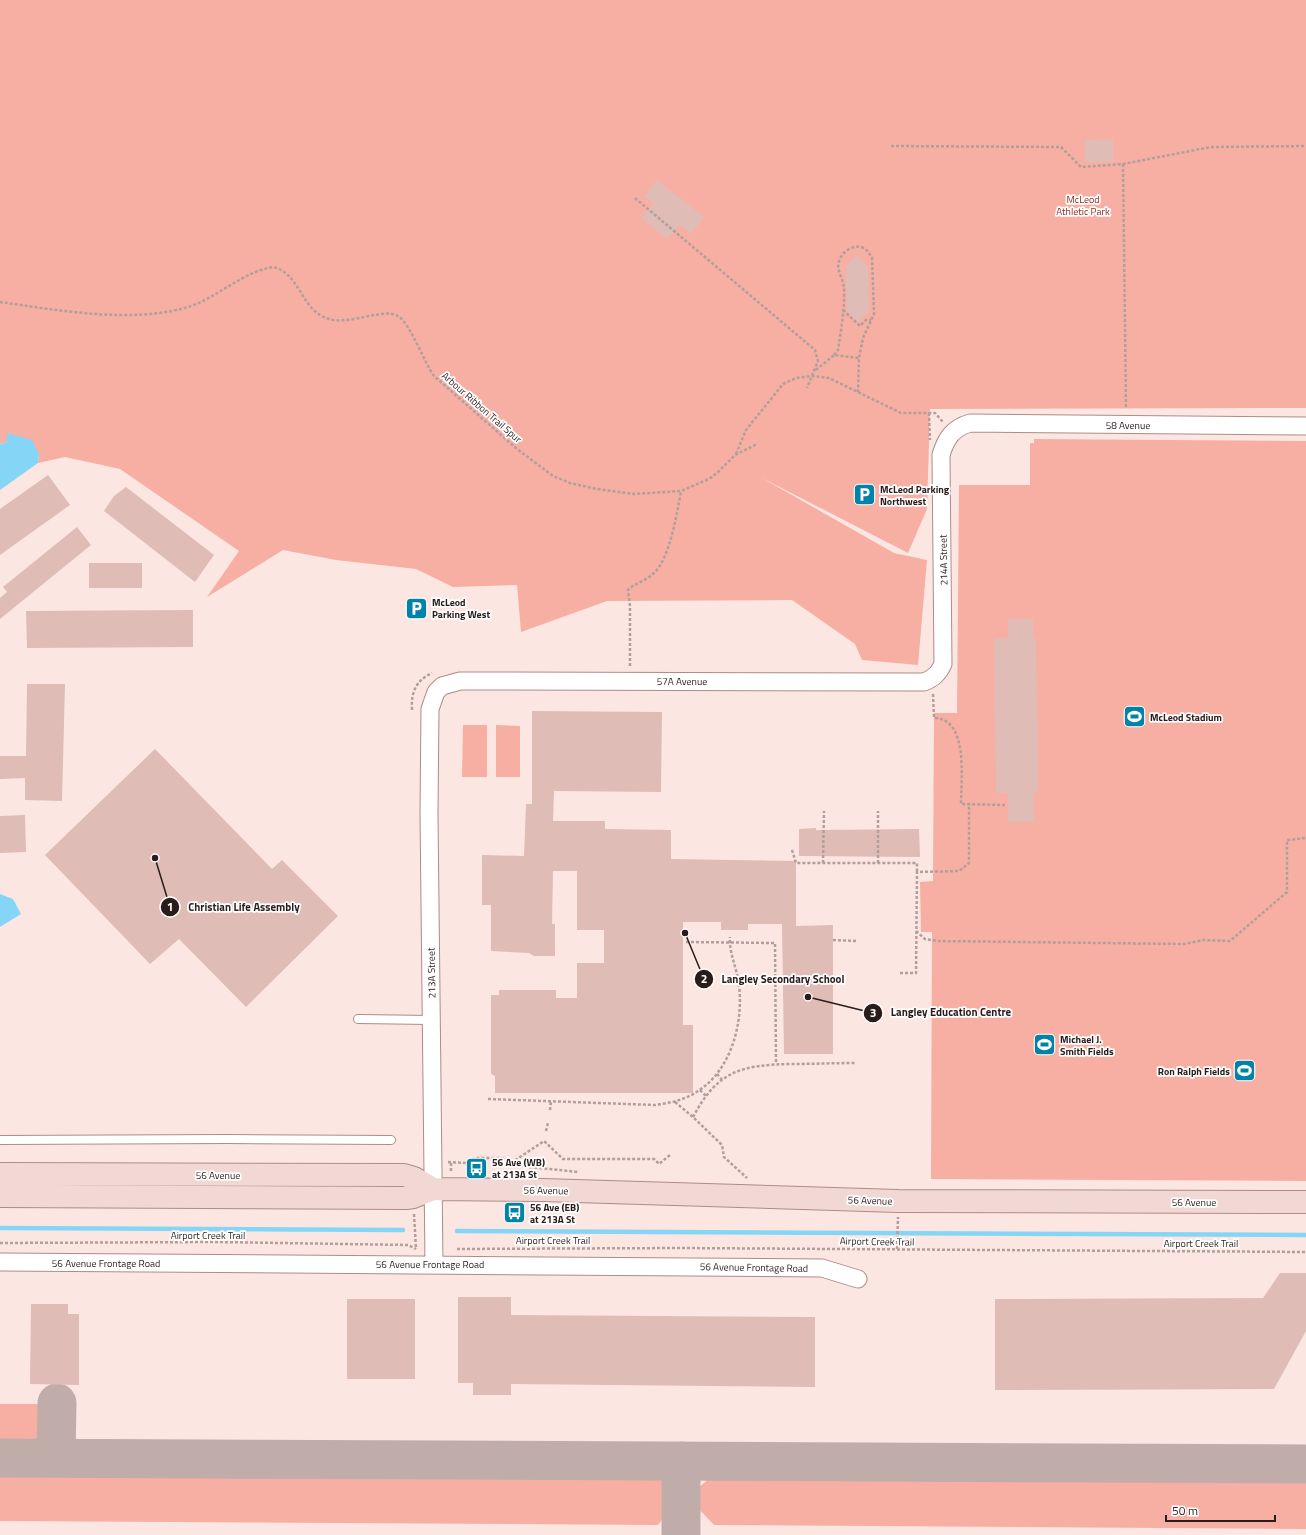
<svg xmlns="http://www.w3.org/2000/svg" width="1306" height="1535" font-family="'Titillium Web',sans-serif">
<style>
.green{fill:#f7afa3}
.water{fill:#85d6f6}
.lines{fill:none;stroke-linecap:round;stroke-linejoin:round}
.stream{stroke:#85d6f6;stroke-width:4.5}
.taxiway{stroke:#c0adaa;stroke-width:39}
.building{fill:#dfbcb6}
.service-casing{stroke:#ad8c86;stroke-width:10}
.minor-casing{stroke:#ad8c86;stroke-width:19}
.secondary-casing{stroke:#ad8c86;stroke-width:24}
.path{stroke:#b29f9c;stroke-width:2.5;stroke-dasharray:3 2;stroke-linecap:butt}
.service{stroke:#fff;stroke-width:8}
.minor{stroke:#fff;stroke-width:17}
.secondary{stroke:#f2d8d4;stroke-width:22}
.labels{text-anchor:middle;stroke-width:3.5;stroke-linejoin:round;paint-order:stroke}
.park-label{font-size:10px;fill:#90261b;stroke:#fff}
.street-label{font-size:10px;fill:#291c1a;stroke:#fff}
.poi-label{font-size:10px;font-weight:bold;fill:#291c1a;stroke:#fff;text-anchor:start}
.leader{fill:none;stroke:#291c1a;stroke-width:1.5}
.callout-dot{fill:#291c1a;stroke:#fff;stroke-width:1.5}
.mark-label{font-size:12px;text-anchor:middle;font-weight:bold;fill:#fff}
.callout-label{font-size:11px;text-anchor:middle;font-weight:bold;fill:#291c1a;stroke:#fff;stroke-width:3.5;stroke-linejoin:round;paint-order:stroke}
</style>
<rect width="100%" height="100%" fill="#fce6e2"/>
<path class="green" d="M0,0H1306V408L930,409L927,509L908,553L762,478L894,553L927,560L918,665L862,660L855,644L792,600L607,601L521,632L517,585L453,587L416,569L336,560L283,550L207,597L239,551L120,469L65,457L38,463L39,454L8,433L7,442L0,444Z
M1034,439L1306,441V1181L931,1179L932,932H921L920,882L933,881L934,713H957L959,485H1030V443H1034Z
M463,725H487V777H462Z
M496,725L520,726V777H496Z
M0,1404H43L50,1410V1444L0,1443Z
M0,1465L652,1469L674,1490V1504L658,1525L0,1521Z
M719,1470L1306,1473V1529L714,1525L695,1505L697,1489Z"/>
<path class="water" d="M7,433L32,440L39,454L38,463L0,490V444L7,442Z
M0,894L13,899L21,914L0,927Z"/>
<g class="lines">
<path class="stream" d="M0,1228L403,1230
M457,1231L1306,1235"/>
<path class="taxiway" d="M0,1458L1306,1464
M56,1458L57,1403
M681,1535V1461"/>
</g>
<path class="building" d="M1113,139V162H1085V140Z
M657,180L704,217L691,234L680,225L667,239L641,218L653,203L644,196Z
M857,255L868,267L869,311L858,322L847,311L846,266Z
M48,475L70,505L0,555V509Z
M126,487L214,555L195,582L104,511L114,496Z
M77,527L91,545L0,619V598L7,592L3,587Z
M89,563H142V588H89Z
M193,610V647L27,648L26,611Z
M1008,619H1033V638H1036L1038,793H1034V822H1008V793H996L994,638H1008Z
M27,684H65L62,801L25,800V778L0,779V756H26Z
M532,711L662,712L661,792L554,791L553,821H605V829L671,830V859L796,861V926L833,925V1054H784L782,924H748V930H721V922H683V1025H693V1093H495V1076L491,1074V995H499V990H556V998H577V963H604V930H577V871H553L552,924H555V956H534L529,953L491,951V905H482V855L524,856L526,804H532Z
M155,749L272,869L282,860L338,916L246,1007L179,939L150,964L45,855Z
M25,815L26,852L0,853V816Z
M816,828V830L919,829L920,857L799,856V829Z
M1280,1273H1306V1331L1274,1389L995,1390V1299L1263,1298Z
M458,1297H511V1315L815,1317V1387L511,1384V1395H473V1383H458Z
M347,1299H415V1379H347Z
M31,1304H68V1314H79V1385L30,1384Z"/>
<g class="lines">
<defs>
<path id="service" d="M358,1019L431,1020
M0,1140L228,1139L391,1140"/>
<path id="minor" d="M0,1262L822,1268L858,1279
M434,1264L429,814L430,709L436,692L442,686L460,681L924,682C934,678 938,674 943,664L941,455C946,438 953,428 970,423L1306,426"/>
<path id="secondary" d="M0,1174L404,1175L414,1178L433,1189
M0,1196L406,1198L413,1197L433,1189L543,1190L898,1201L1306,1202"/>
</defs>
<use href="#service" class="service-casing"/>
<use href="#minor" class="minor-casing"/>
<use href="#secondary" class="secondary-casing"/>
<path class="path" d="M891,146L1061,147L1081,167L1123,164L1211,147L1306,146
M1123,164L1126,409
M635,198L815,350L818,361L807,388
M0,302C57,310 132,324 188,307C217,298 242,272 273,267C299,272 301,309 326,318C348,327 382,307 398,316C410,323 424,362 434,376L517,449L553,476L570,483L597,489L634,494L681,491L709,479L717,473L735,455L757,444
M843,310L860,326L866,320H871
M834,355L838,350C841,330 845,308 844,288C843,278 836,270 839,261C842,252 852,245 861,247C867,249 869,253 872,258L874,314L863,338L859,358
M816,370L834,355L859,358L858,392
M929,413L930,440
M736,454L746,430L783,384L796,378L812,376L829,378L901,413H935L943,422
M630,666V606L628,590C635,583 646,581 654,573C670,558 677,513 681,491
M933,694L934,718C969,718 961,780 961,804L1005,805
M412,710C411,693 415,681 432,673
M792,850L796,863H917V872
M823,863L824,811
M878,863V811
M916,931L925,939L937,941L1184,944L1203,940L1230,941L1287,892V840L1306,838
M833,940L857,941
M686,942L775,943L776,1064
M900,973H916L917,872L959,871L969,863V804
M717,1074L722,1080
M700,1090L706,1096
M488,1099L655,1105C670,1103 685,1100 698,1091C733,1069 745,1017 738,979C735,964 729,951 730,937
M675,1102L693,1117L722,1145L724,1157L747,1178
M550,1110L551,1101
M693,1117C718,1070 742,1065 791,1064C813,1064 834,1063 856,1063
M546,1131L548,1123
M448,1162L468,1163L475,1158H502L510,1163L521,1166L578,1172
M511,1163L544,1141L563,1159H654L659,1164L670,1155
M451,1171V1162
M414,1214L416,1249
M0,1243L217,1242L408,1245L416,1249
M457,1249L680,1248L1306,1252
M897,1249L898,1217"/>
<use href="#service" class="service"/>
<use href="#minor" class="minor"/>
<use href="#secondary" class="secondary"/>
</g>
<defs>
<symbol id="parking-square" viewBox="-11 -11 22 22"><rect x="-9" y="-9" width="18" height="18" rx="4" fill="#0182a7" stroke="#fff"/><path d="M-3.5-5.5H1a3.5 3.5 0 0 1 0 7H-1V5.5H-3.5ZM-1-3.4V-.6H.8a1.4 1.4 0 0 0 0-2.8Z" fill="#fff"/></symbol>
<symbol id="stadium-square" viewBox="-11 -11 22 22"><rect x="-9" y="-9" width="18" height="18" rx="4" fill="#0182a7" stroke="#fff"/><path d="M0-5a6.5 5 0 1 0 0 10a6.5 5 0 1 0 0-10ZM-3.5-1.8h7v3.6h-7Z" fill="#fff"/></symbol>
<symbol id="bus-square" viewBox="-11 -11 22 22"><rect x="-9" y="-9" width="18" height="18" rx="4" fill="#0182a7" stroke="#fff"/><path d="M-5-6H5V4H4V6H2V4H-2V6H-4V4H-5ZM-3.5-4V0h7V-4ZM-3.5 1.2v1.5H-2V1.2ZM2 1.2v1.5H3.5V1.2Z" fill="#fff"/></symbol>
</defs>
<g fill-rule="evenodd">
<use href="#parking-square" x="852" y="482" width="25" height="25"/>
<use href="#parking-square" x="404" y="596" width="25" height="25"/>
<use href="#stadium-square" x="1122" y="704" width="25" height="25"/>
<use href="#stadium-square" x="1032" y="1032" width="25" height="25"/>
<use href="#stadium-square" x="1232" y="1058" width="25" height="25"/>
<use href="#bus-square" x="464" y="1156" width="25" height="25"/>
<use href="#bus-square" x="502" y="1200" width="25" height="25"/>
</g>
<g class="labels">
<g class="park-label">
<text x="1083" y="203">McLeod<tspan x="1083" dy="12">Athletic Park</tspan></text>
</g>
<g class="street-label">
<text transform="translate(482 407) rotate(41)" y="4">Arbour Ribbon Trail Spur</text>
<text x="1128" y="429">58 Avenue</text>
<text transform="translate(943 560) rotate(-91)" y="4">214A Street</text>
<text x="682" y="685">57A Avenue</text>
<text transform="translate(431 973) rotate(-91)" y="4">213A Street</text>
<text x="218" y="1179">56 Avenue</text>
<text transform="translate(546 1190) rotate(1)" y="4">56 Avenue</text>
<text transform="translate(870 1200) rotate(2)" y="4">56 Avenue</text>
<text x="1194" y="1206">56 Avenue</text>
<text x="208" y="1239">Airport Creek Trail</text>
<text x="553" y="1244">Airport Creek Trail</text>
<text transform="translate(877 1241) rotate(1)" y="4">Airport Creek Trail</text>
<text x="1201" y="1247">Airport Creek Trail</text>
<text x="106" y="1267">56 Avenue Frontage Road</text>
<text x="430" y="1268">56 Avenue Frontage Road</text>
<text transform="translate(754 1267) rotate(1)" y="4">56 Avenue Frontage Road</text>
</g>
<g class="poi-label">
<text x="880" y="493">McLeod Parking<tspan x="880" dy="12">Northwest</tspan></text>
<text x="432" y="606">McLeod<tspan x="432" dy="12">Parking West</tspan></text>
<text x="1150" y="721">McLeod Stadium</text>
<text x="1060" y="1043">Michael J.<tspan x="1060" dy="12">Smith Fields</tspan></text>
<text x="1230" y="1075" text-anchor="end">Ron Ralph Fields</text>
<text x="492" y="1166">56 Ave (WB)<tspan x="492" dy="12">at 213A St</tspan></text>
<text x="530" y="1211">56 Ave (EB)<tspan x="530" dy="12">at 213A St</tspan></text>
</g>
</g>
<path class="leader" d="M155 858L170 907M685 933L704 979M808 997L873 1013"/>
<g class="callout-dot">
<circle cx="155" cy="858" r="4"/>
<circle cx="685" cy="933" r="4"/>
<circle cx="808" cy="997" r="4"/>
<circle cx="170" cy="907" r="10"/>
<circle cx="704" cy="979" r="10"/>
<circle cx="873" cy="1013" r="10"/>
</g>
<g class="mark-label">
<text x="170" y="911">1</text>
<text x="704" y="983">2</text>
<text x="873" y="1017">3</text>
</g>
<g class="callout-label">
<text x="244" y="911">Christian Life Assembly</text>
<text x="783" y="983">Langley Secondary School</text>
<text x="951" y="1016">Langley Education Centre</text>
</g>
<path d="M1166 1515v6h109v-6" fill="none" stroke="#291c1a" stroke-width="2"/>
<text x="1172" y="1515" font-size="12" fill="#291c1a" stroke="#ffffff" stroke-width="3" paint-order="stroke">50 m</text>
</svg>
